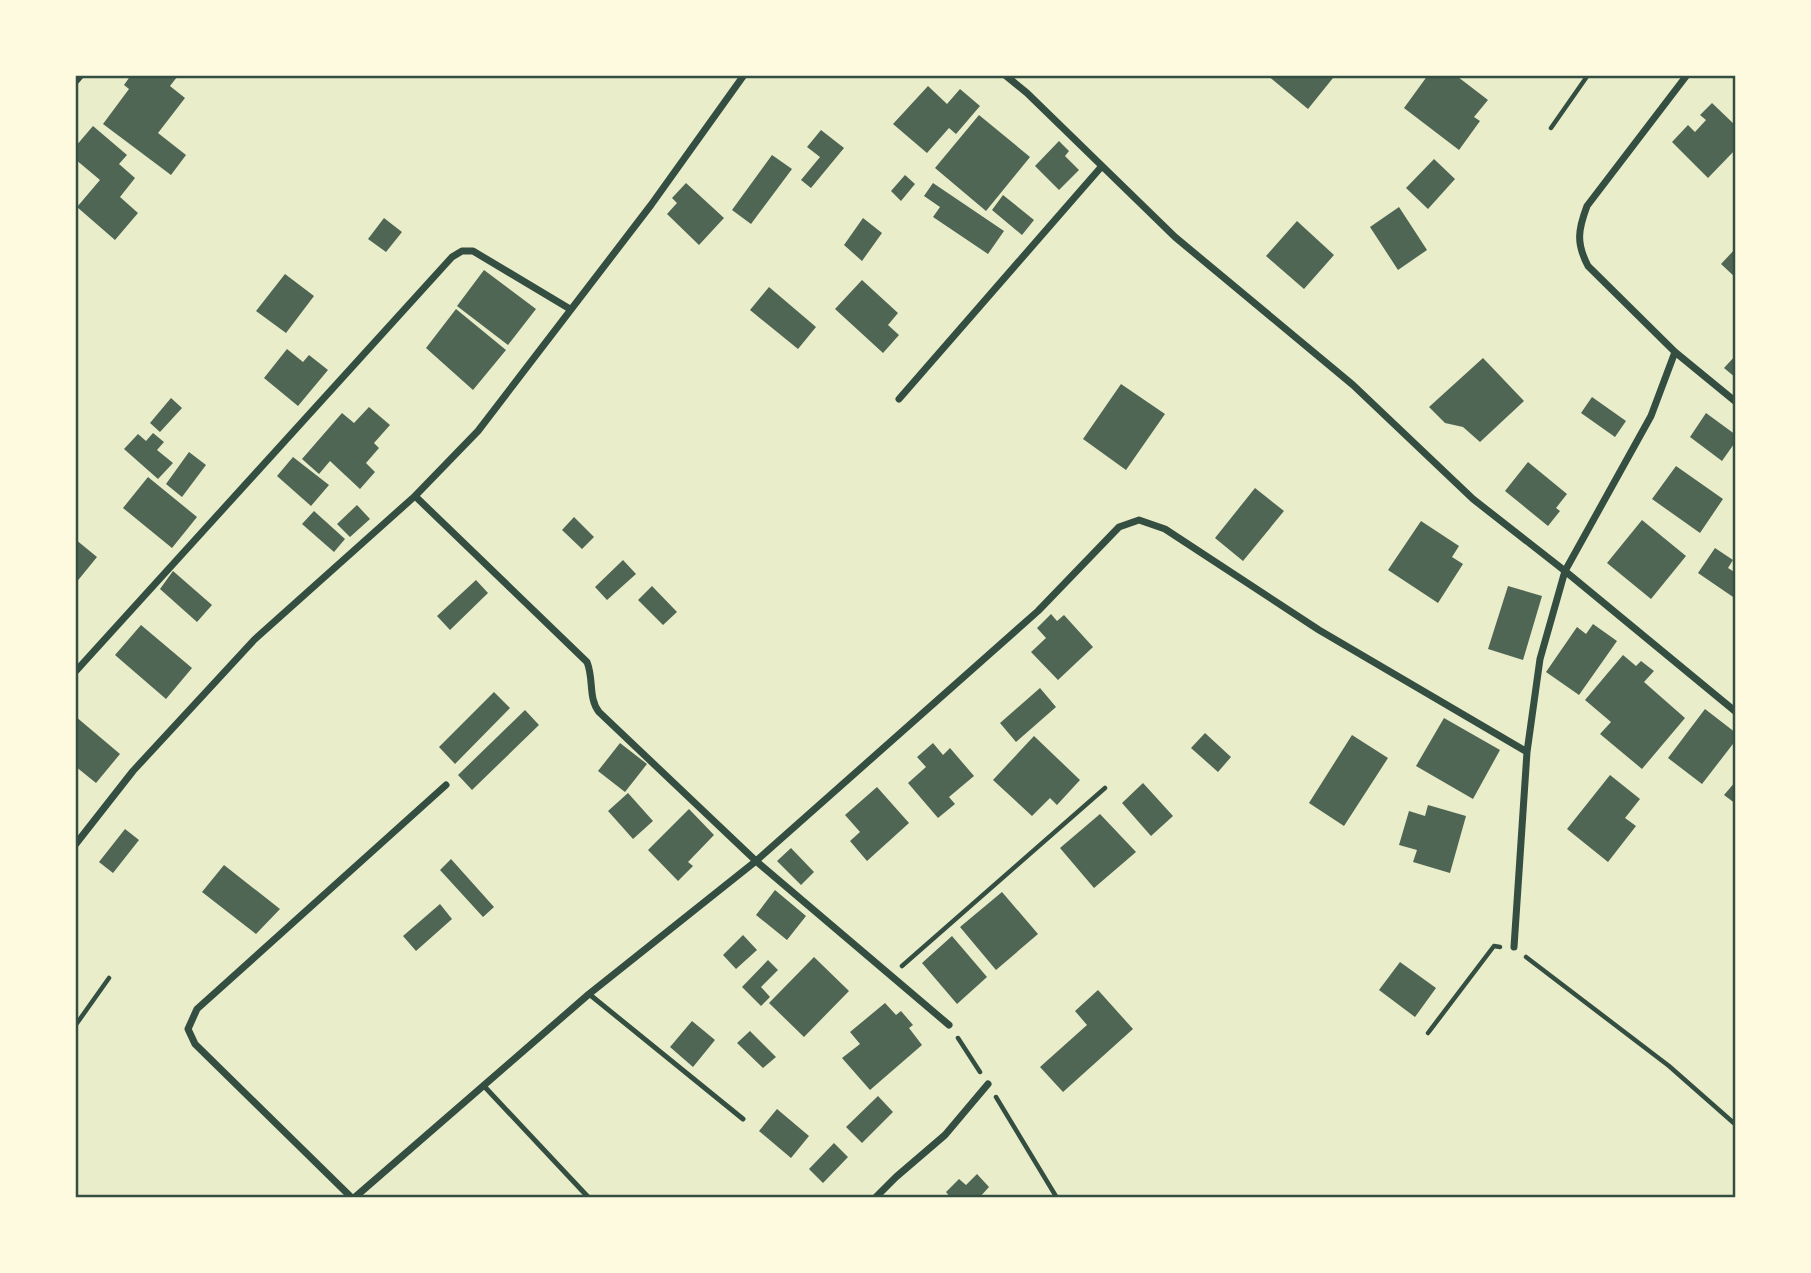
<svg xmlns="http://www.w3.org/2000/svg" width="1811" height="1273" font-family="'Playfair Display',serif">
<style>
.building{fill:#4f6655}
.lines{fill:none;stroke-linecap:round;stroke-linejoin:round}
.path{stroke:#344e41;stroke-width:4.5}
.service{stroke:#344e41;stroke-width:5}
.minor{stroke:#344e41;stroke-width:7}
.neatline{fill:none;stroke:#344e41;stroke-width:2.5}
</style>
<rect width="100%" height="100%" fill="#e9edc9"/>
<path class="building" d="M131,75L177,77L170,86L185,98L158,133L186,155L171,175L103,124L129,89L124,85Z
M1267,75H1329L1333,78L1308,109Z
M1428,75H1459L1458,77L1488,100L1474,117L1480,121L1459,150L1404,108Z
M928,86L947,104L960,89L980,106L956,134L949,128L927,153L893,124Z
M1712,103L1736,126V149L1708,178L1672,142L1688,125L1695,132L1706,120L1700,115Z
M979,115L1030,157L986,211L935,168Z
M93,126L127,155L119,164L135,178L120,197L138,213L115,240L77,207L100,180L75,159V147Z
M821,130L844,148L811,188L801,180L820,157L807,147Z
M1059,141L1069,151L1065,156L1079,170L1059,190L1035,166Z
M772,155L792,169L751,224L732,210Z
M1434,159L1455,179L1428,209L1406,188Z
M905,175L915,184L901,201L891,191Z
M686,183L724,218L699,245L667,214L677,203L672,198Z
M933,183L1004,231L988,254L933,217L940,207L924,196Z
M1003,195L1034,220L1022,235L992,210Z
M1399,207L1427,250L1398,270L1370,227Z
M384,218L402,232L386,252L368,239Z
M863,218L882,233L862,261L844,245Z
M1297,221L1334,255L1304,289L1266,256Z
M1736,248V278L1721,264Z
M484,270L536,309L508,345L457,306Z
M285,274L314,296L286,333L256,311Z
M862,280L898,313L888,325L899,335L883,353L835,309Z
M769,287L816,327L798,349L750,310Z
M456,309L506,350L473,390L426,348Z
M287,349L303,362L309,355L328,370L298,406L264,378Z
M1736,355V378L1724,368Z
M1483,358L1524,401L1480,442L1463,427L1445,423L1429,407Z
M1121,384L1165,414L1126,470L1083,439Z
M1592,397L1626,421L1615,437L1581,413Z
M171,398L182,408L160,432L150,423Z
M369,407L390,425L374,443L379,448L366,463L375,472L360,489L330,461L319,474L302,459L342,413L354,423Z
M1706,413L1736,435V441L1722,461L1690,437Z
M153,433L164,442L157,450L173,463L158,479L124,449L138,434L146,441Z
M189,452L206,465L182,497L166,484Z
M293,457L329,485L311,506L277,476Z
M1528,462L1567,494L1556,508L1560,511L1548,526L1505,491Z
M1676,466L1723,499L1700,533L1652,499Z
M148,477L197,517L172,548L123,508Z
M1255,488L1284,511L1243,561L1215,538Z
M357,505L370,519L350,537L337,524Z
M314,511L345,539L334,552L302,524Z
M574,517L594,537L582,549L562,530Z
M1642,520L1686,556L1651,599L1607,563Z
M1421,521L1459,546L1452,557L1463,564L1438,603L1388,570Z
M75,539L97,557L75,584Z
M1715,548L1733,560L1728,568L1736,573V599L1698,573Z
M623,560L636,574L607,600L595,587Z
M173,571L212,605L197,622L160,589Z
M476,580L488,593L450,630L437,616Z
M652,586L677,612L663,625L638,600Z
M1508,586L1542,596L1523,660L1488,649Z
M1051,614L1057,621L1064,615L1093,647L1058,680L1031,652L1046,638L1037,628Z
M1593,624L1617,641L1579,695L1546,672L1577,627L1586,634Z
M141,625L192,668L166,699L115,655Z
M1623,655L1636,666L1641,661L1654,671L1644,682L1685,718L1642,769L1600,734L1611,722L1585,700Z
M1040,688L1056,707L1016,742L1000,723Z
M494,692L510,708L455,764L439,747Z
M1705,709L1736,733V740L1702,784L1668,758Z
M525,710L539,725L472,790L458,775Z
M75,716L120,754L96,783L75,766Z
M1444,718L1500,750L1473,799L1416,766Z
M1205,733L1231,757L1218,772L1191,748Z
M1352,735L1388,758L1344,826L1309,803Z
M1034,736L1080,780L1057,805L1050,798L1032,816L993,780Z
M620,743L647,764L625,792L598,771Z
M933,743L943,755L950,748L974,776L949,797L955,804L938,818L908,783L926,767L917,757Z
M1610,775L1640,799L1625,818L1636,826L1608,862L1567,829Z
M1736,781V804L1724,795Z
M1143,783L1173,816L1151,836L1122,803Z
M877,787L909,823L867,861L850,841L860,832L845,815Z
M628,793L653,821L633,839L608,811Z
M1428,805L1466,816L1450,873L1413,862L1417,850L1399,845L1409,811L1425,816Z
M689,809L714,835L688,862L693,866L678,881L648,850Z
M1100,814L1136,852L1094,888L1060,848Z
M125,829L139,840L113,873L99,862Z
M791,848L814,872L801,885L777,861Z
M451,859L494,907L483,917L440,870Z
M224,865L280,909L256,934L202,892Z
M775,890L806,916L787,940L756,915Z
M1002,892L1038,934L996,970L960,927Z
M440,904L452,919L416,951L403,936Z
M743,935L757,950L736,969L723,955Z
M952,936L987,977L957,1004L922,963Z
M814,957L849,991L804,1037L769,1003Z
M768,960L778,970L761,987L770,997L761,1006L742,987Z
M1400,962L1436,988L1415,1017L1379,990Z
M1098,990L1133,1029L1063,1092L1040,1067L1087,1025L1075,1011Z
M885,1003L896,1015L901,1011L913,1025L909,1028L922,1045L870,1090L842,1058L860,1044L850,1032Z
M692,1021L715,1040L693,1067L670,1047Z
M750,1031L776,1057L763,1068L737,1043Z
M878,1096L893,1112L862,1143L846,1127Z
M777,1109L809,1136L791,1158L759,1131Z
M834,1143L848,1157L823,1183L809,1169Z
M977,1174L989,1187L979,1198H951L946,1192L959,1179L966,1185Z"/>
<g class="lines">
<path class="path" d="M1551,128L1588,75
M1526,957L1669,1066L1736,1125
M902,966L1105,788
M75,1026L109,978
M1428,1033L1494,946L1500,947
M958,1038L980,1072
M996,1097L1057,1198"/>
<path class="service" d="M589,994L743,1119
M483,1085L589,1198"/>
<path class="minor" d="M1005,75L1027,93L1175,237L1353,385L1473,499L1565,571L1736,712
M1687,75L1587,206C1578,230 1576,243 1588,266L1675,352L1736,402
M75,82L81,75
M899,399L1102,166
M415,496L587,662C594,679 588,698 599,712L756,861L949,1025
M75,672L452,257L462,251H473L570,309
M75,845L133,771L254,640L415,496L478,431L651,205L744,75
M1514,947L1527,752L1540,659L1565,571L1651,416L1675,352
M352,1198L195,1044L188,1029L197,1009L446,785
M354,1198L589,994L756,861L1038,611L1119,527L1139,520L1165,529L1319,630L1527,752
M875,1198L896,1177L945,1135L988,1084"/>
</g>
<rect width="1811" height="1273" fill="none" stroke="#fefae0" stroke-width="154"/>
<rect x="77" y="77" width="1657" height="1119" class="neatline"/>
</svg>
